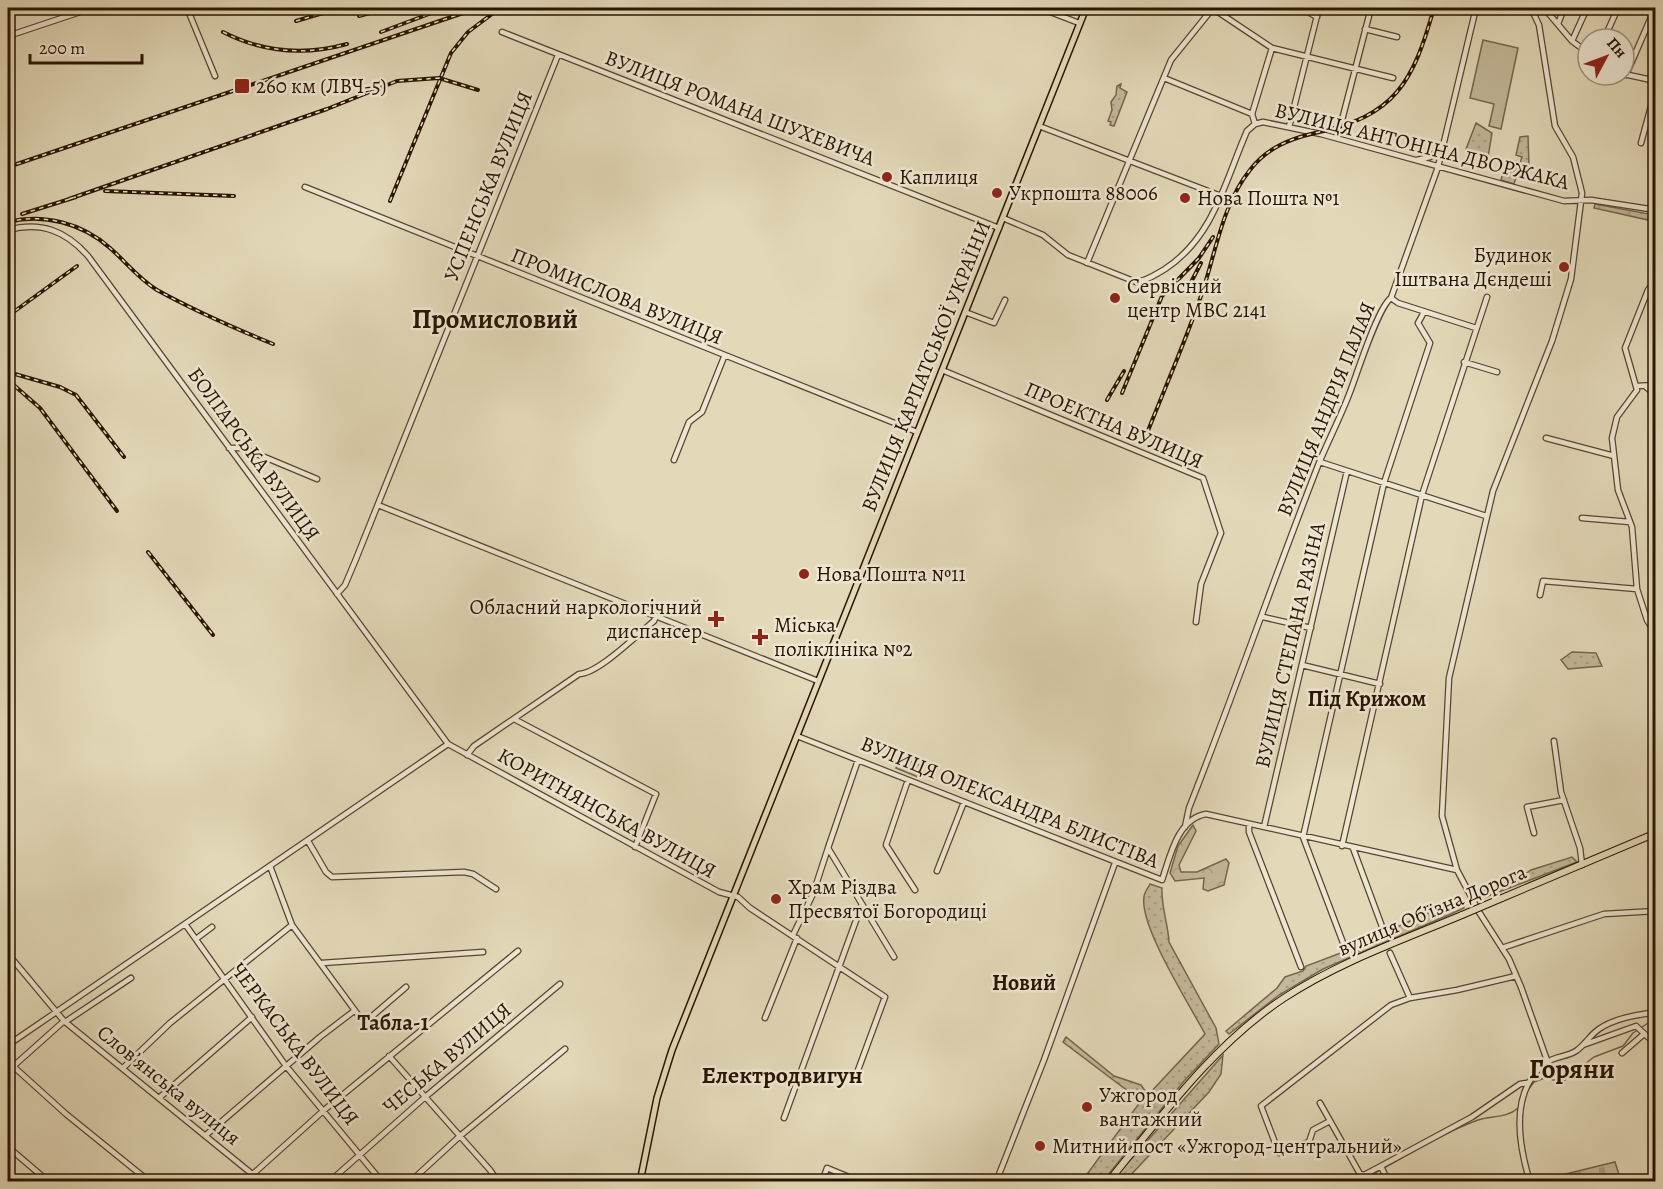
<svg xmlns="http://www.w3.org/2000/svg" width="1663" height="1189" font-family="Alegreya,serif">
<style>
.grass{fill:url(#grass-dots);stroke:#76664d;stroke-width:1.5}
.forest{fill:url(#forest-crowns);stroke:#76664d;stroke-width:1.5}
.cemetery{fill:url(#cemetery-stones);stroke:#76664d;stroke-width:1.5}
.pitch{fill:#c3b89a;stroke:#76664d;stroke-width:1.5}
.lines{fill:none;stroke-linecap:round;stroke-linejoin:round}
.stream{stroke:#736249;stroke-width:1.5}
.minor-casing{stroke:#58452e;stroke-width:7}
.major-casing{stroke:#291400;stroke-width:8}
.highway-casing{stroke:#291400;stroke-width:8}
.minor{stroke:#ede6d2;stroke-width:4.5}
.major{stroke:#e3d9b9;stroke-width:5}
.highway{stroke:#e3d9b9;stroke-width:6}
.rail-casing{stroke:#291400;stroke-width:4}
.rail{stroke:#ede6d2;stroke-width:1.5;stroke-dasharray:4.5;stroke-linecap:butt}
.highway-bridge-casing{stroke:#291400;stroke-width:8;stroke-linecap:butt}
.highway-bridge{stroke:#e3d9b9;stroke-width:6}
.poi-dot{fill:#8f2418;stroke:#ede6d2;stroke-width:2}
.labels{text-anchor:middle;stroke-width:5;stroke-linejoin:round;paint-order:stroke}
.poi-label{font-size:21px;fill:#291400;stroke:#ede6d2;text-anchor:start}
.street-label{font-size:21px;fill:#291400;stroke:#ede6d2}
.neighbourhood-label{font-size:22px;font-weight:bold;fill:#291400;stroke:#ede6d2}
.quarter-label{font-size:24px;font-weight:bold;fill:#291400;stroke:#ede6d2}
.district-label{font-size:27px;font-weight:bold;fill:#291400;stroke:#ede6d2}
</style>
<defs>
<pattern id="grass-dots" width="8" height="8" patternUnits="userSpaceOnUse" patternTransform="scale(1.5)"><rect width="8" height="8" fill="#c3b89a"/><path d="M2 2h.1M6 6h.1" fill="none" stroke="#a89d83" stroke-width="1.8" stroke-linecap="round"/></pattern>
<pattern id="forest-crowns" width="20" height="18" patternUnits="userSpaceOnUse" patternTransform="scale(1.5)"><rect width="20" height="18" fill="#c3b89a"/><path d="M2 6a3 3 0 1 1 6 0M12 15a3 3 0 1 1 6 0" fill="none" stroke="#a89d83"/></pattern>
<pattern id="cemetery-stones" width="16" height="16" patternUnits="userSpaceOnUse" patternTransform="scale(1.5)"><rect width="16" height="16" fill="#c3b89a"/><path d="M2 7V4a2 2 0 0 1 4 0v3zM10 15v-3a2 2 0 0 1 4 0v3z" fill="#a89d83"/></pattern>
</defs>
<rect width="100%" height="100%" fill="#e3d9b9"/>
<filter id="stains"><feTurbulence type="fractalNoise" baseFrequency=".00333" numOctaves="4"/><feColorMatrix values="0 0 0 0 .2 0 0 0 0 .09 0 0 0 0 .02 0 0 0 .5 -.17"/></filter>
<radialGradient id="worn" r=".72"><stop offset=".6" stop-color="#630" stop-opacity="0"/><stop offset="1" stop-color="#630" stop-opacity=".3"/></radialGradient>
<path class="grass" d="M1121,84L1120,88L1127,92L1114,126L1110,125L1111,122L1108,121L1112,110L1111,102L1116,95L1117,86Z
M1476,123L1492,133L1488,157L1466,149Z
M1528,136L1529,166L1520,164L1514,184L1501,180L1505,164L1516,161L1520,163L1522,157L1516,155L1520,137Z
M1595,204L1649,214L1648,220L1594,208Z
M1572,652L1596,653L1602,666L1568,669L1561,660Z
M901,757L923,767L918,777L896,768Z
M1572,857L1577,862L1478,900L1475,897L1482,891L1521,877L1531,870Z
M1150,884L1162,888C1161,907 1168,923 1169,942L1216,1028L1219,1044L1184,1081L1103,1181H1082L1141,1101L1063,1042L1066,1037L1114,1076L1141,1085L1148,1095L1205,1034C1191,1007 1139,926 1144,897C1144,893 1148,888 1150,884Z
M1464,904V908L1451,914L1323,969L1279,995L1229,1034L1226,1031L1277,988L1285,977L1303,971L1306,966L1346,951L1425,914L1449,906Z
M1223,1055L1221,1074L1209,1092L1125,1181H1112Z"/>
<path class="forest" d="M1193,825L1196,831L1179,865L1181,872H1197L1226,859L1229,863L1224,885L1208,891L1203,889L1204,878L1175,881L1170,873L1178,846Z"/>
<path class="cemetery" d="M1615,1162L1621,1181H1537Z"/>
<path class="pitch" d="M1483,40L1518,48L1501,129L1489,126L1494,104L1470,98Z"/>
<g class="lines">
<path class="stream" d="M1554,1075L1577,1070L1594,1057L1623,1046L1633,1033L1648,1023H1656
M1528,1090L1534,1082L1550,1076
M1384,1168C1415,1151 1445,1132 1478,1120C1491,1115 1506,1119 1518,1108
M1361,1182L1380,1170"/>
<defs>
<path id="minor" d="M187,8L215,76
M1040,8L1079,23
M1212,8L1272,48L1393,78
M1301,8L1317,17
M1544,8L1572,41L1588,53
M1558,24L1564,8
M1365,29L1397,37
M502,32L999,228
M8,36L92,8
M1604,39L1618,8
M1572,41L1587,8
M1624,74L1656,81
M1626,75L1655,8
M1164,78L1252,114
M1342,120L1371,8
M1255,124L1263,122L1321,134L1564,201L1591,200L1656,210
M1255,124L1252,114L1272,48
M1039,126L1221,196
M1289,127L1319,8
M1641,143L1656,88
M1417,160L1430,157L1443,147
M305,187L917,432
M1003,218L1043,235L1068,255L1136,282C1147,281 1156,274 1165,269C1214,237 1225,181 1247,131L1255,124
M8,230C41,221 66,231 88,256L448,744L719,892L738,897L750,908L885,997L854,1081
M1087,263L1171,60L1213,8
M1656,280L1648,290L1625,348L1637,390L1617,417L1612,438L1618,490L1632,527L1637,589L1647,620L1656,635
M1391,298L1398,303L1476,328
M965,312L994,323L1005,300
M1464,362L1497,372
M942,370L1203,478L1221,533L1201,584L1196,622
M1637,386L1656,385
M1646,387L1656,395
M1546,438L1614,456
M229,448H243L317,479
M674,460L689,422L702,412L724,357
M1320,462L1486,516
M378,505L818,681
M1582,518L1630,522
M337,594L345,585L356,559L558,55
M1540,595L1543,581L1637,589
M1263,617L1311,628
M1302,665L1380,684
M514,719L656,794L635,847
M797,736L1162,880C1170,857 1177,819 1206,814L1457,870
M1554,741L1561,792L1580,848L1582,865
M467,755L474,746L579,674C598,674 638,634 654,621L656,616
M858,760L828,848L894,957
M908,780L886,845L915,890
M1249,824V832L1301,967
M1185,827L1189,808C1234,694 1274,578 1319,463C1329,439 1341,416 1350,392C1357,374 1378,307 1391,298L1438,167L1476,8
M1264,827L1347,471
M1534,833L1527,807L1564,800
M308,841L326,872L332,877L464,872L473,874L496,889
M1342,846L1422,495L1487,297
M1353,848L1384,932
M270,866L292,925L359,1016L364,1020L370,1018L406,987
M937,871L964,802
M1475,904L1457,870L1442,816L1449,678L1493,491L1552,341L1571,279L1582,193L1573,157L1555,126L1539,25L1531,8
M1479,912L1509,959L1521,987L1553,1077L1563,1078
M185,924L286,1066L382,1182
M793,935L813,894L828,848
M196,939L212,927
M1345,948L1303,837L1384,483L1430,343L1418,323L1424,312
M1502,948L1604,914L1656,911
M1390,953L1410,998
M8,954L64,1021L262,1182
M322,963L483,952
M765,1018L797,938
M65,1022L131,978
M8,1045L448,744
M1583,1045L1636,1026L1649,1038L1656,1039
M1622,1053L1644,1034
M389,1056L490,1170L494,1176L491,1182
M14,1067L66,1114L150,1182
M123,1068L170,1023L292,925
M8,1071L64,1021
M159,1098L252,1017
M1320,1103L1360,1174L1364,1175L1381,1166
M784,1118L862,904
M1330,1121L1313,1130L1309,1142L1279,1153L1261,1106L1391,1005L1410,998L1457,990L1516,976
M206,1135L320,1037L354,1011
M8,1147L49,1182
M253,1174L323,1111L518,951
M329,1182L424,1098L560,984
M410,1182L460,1136L565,1049
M822,1182L827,1168L861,1182
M996,1182L1044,1060L1115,863
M1388,1182L1381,1166L1472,1117L1520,1084L1527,1083
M1530,1182C1518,1143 1510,1090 1546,1063C1554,1056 1567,1057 1576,1051C1585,1045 1590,1035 1599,1029C1615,1018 1637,1015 1656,1012"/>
<path id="major" d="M640,1182L657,1098L672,1050L1086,8"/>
<path id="highway" d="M1502,898L1656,833
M1108,1182C1162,1116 1213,1045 1284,998C1339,962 1402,940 1462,915"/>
</defs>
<use href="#minor" class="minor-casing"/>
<use href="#major" class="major-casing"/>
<use href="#highway" class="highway-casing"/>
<use href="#minor" class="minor"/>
<use href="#major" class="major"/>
<use href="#highway" class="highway"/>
<defs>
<path id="rail" d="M359,16L387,8
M296,21L340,8
M223,32C262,52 304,56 347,44
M381,32L445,8
M8,167L478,8
M105,191L234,196
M69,199L327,109L397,81L439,78L478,90
M390,201L451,53L468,32L496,11
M22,214L76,197
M8,222C43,213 82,223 110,248C126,262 138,278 157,290C195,311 234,328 273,344
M1186,292L1201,263
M8,316L77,266
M8,372L60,387L76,395L124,457
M8,380L40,408L117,511
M1122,393L1162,296L1199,258L1213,237
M1107,400L1124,371
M1144,441C1163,392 1185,343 1202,293C1216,252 1222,205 1250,170C1267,148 1289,139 1315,133C1396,116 1413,82 1434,8
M8,457L9,459
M148,552L213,635"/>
</defs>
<use href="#rail" class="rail-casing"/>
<use href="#rail" class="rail"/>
<defs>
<path id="highway-bridge" d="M1462,915L1502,898"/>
</defs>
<use href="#highway-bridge" class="highway-bridge-casing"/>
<use href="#highway-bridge" class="highway-bridge"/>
</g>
<g class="poi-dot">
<rect x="234" y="78" width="16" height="16" rx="3"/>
<circle cx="887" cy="177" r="6"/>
<circle cx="997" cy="193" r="6"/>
<circle cx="1185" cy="198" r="6"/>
<circle cx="1564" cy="267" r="6"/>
<circle cx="1115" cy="298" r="6"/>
<circle cx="804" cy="574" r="6"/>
<path d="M713 610h6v6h6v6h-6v6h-6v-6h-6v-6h6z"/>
<path d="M757 628h6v6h6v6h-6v6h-6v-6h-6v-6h6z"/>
<circle cx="776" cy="899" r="6"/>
<circle cx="1087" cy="1107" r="6"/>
<circle cx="1040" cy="1146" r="6"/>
</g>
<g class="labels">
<g class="poi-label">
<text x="256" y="93">260 км (ЛВЧ-5)</text>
<text x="899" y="184">Каплиця</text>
<text x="1009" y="200">Укрпошта 88006</text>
<text x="1197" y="205">Нова Пошта №1</text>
<text x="1552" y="262" text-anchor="end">Будинок<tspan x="1552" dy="24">Іштвана Дєндеші</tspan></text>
<text x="1127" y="293">Сервісний<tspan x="1127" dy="24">центр МВС 2141</tspan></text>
<text x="816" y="581">Нова Пошта №11</text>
<text x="702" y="614" text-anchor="end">Обласний наркологічний<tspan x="702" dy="24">диспансер</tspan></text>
<text x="774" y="632">Міська<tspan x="774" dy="24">поліклініка №2</tspan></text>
<text x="788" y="894">Храм Різдва<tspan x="788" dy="24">Пресвятої Богородиці</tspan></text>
<text x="1099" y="1102">Ужгород<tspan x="1099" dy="24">вантажний</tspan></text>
<text x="1052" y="1153">Митний пост «Ужгород-центральний»</text>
</g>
<g class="street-label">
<text transform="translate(740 108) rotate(21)" y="7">ВУЛИЦЯ РОМАНА ШУХЕВИЧА</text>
<text transform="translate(1422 146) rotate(14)" y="7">ВУЛИЦЯ АНТОНІНА ДВОРЖАКА</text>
<text transform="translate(488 186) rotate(-68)" y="7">УСПЕНСЬКА ВУЛИЦЯ</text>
<text transform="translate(617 296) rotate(22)" y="7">ПРОМИСЛОВА ВУЛИЦЯ</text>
<text transform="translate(926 366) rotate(-68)" y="7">ВУЛИЦЯ КАРПАТСЬКОЇ УКРАЇНИ</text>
<text transform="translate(1326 409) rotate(-68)" y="7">ВУЛИЦЯ АНДРІЯ ПАЛАЯ</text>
<text transform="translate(1114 425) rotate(23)" y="7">ПРОЕКТНА ВУЛИЦЯ</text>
<text transform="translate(254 454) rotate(54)" y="7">БОЛГАРСЬКА ВУЛИЦЯ</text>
<text transform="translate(1290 645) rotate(-77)" y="7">ВУЛИЦЯ СТЕПАНА РАЗІНА</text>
<text transform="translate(1010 802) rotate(22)" y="7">ВУЛИЦЯ ОЛЕКСАНДРА БЛИСТІВА</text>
<text transform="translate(607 813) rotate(29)" y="7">КОРИТНЯНСЬКА ВУЛИЦЯ</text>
<text transform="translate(1432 910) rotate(-23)" y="7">вулиця Обʼїзна Дорога</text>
<text transform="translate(295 1044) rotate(53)" y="7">ЧЕРКАСЬКА ВУЛИЦЯ</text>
<text transform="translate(447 1058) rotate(-40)" y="7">ЧЕСЬКА ВУЛИЦЯ</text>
<text transform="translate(169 1085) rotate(39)" y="7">Словʼянська вулиця</text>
</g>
<g class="neighbourhood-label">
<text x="1367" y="706">Під Крижом</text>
<text x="1024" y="990">Новий</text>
<text x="393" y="1030">Табла-1</text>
</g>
<g class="quarter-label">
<text x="782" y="1083">Електродвигун</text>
</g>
<g class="district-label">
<text x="495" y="328">Промисловий</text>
<text x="1572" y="1078">Горяни</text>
</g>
</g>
<rect width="1663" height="1189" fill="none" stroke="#e3d9b9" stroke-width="30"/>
<rect x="9" y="9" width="1645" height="1171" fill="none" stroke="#291400" stroke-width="3"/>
<rect x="15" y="15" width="1633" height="1159" fill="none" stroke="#291400" stroke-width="1.5"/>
<g transform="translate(1606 57) rotate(49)"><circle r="28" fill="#ede6d2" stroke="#9f927e" stroke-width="1.5"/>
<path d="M0-4.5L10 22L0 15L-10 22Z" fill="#8f2418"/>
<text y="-9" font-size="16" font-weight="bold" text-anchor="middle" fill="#291400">Пн</text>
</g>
<path d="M30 54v9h112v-9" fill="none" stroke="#291400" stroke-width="3"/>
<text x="39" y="54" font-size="18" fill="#291400" stroke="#ede6d2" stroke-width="4.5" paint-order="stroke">200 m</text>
<rect width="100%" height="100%" filter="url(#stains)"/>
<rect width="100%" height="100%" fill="url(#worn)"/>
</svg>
